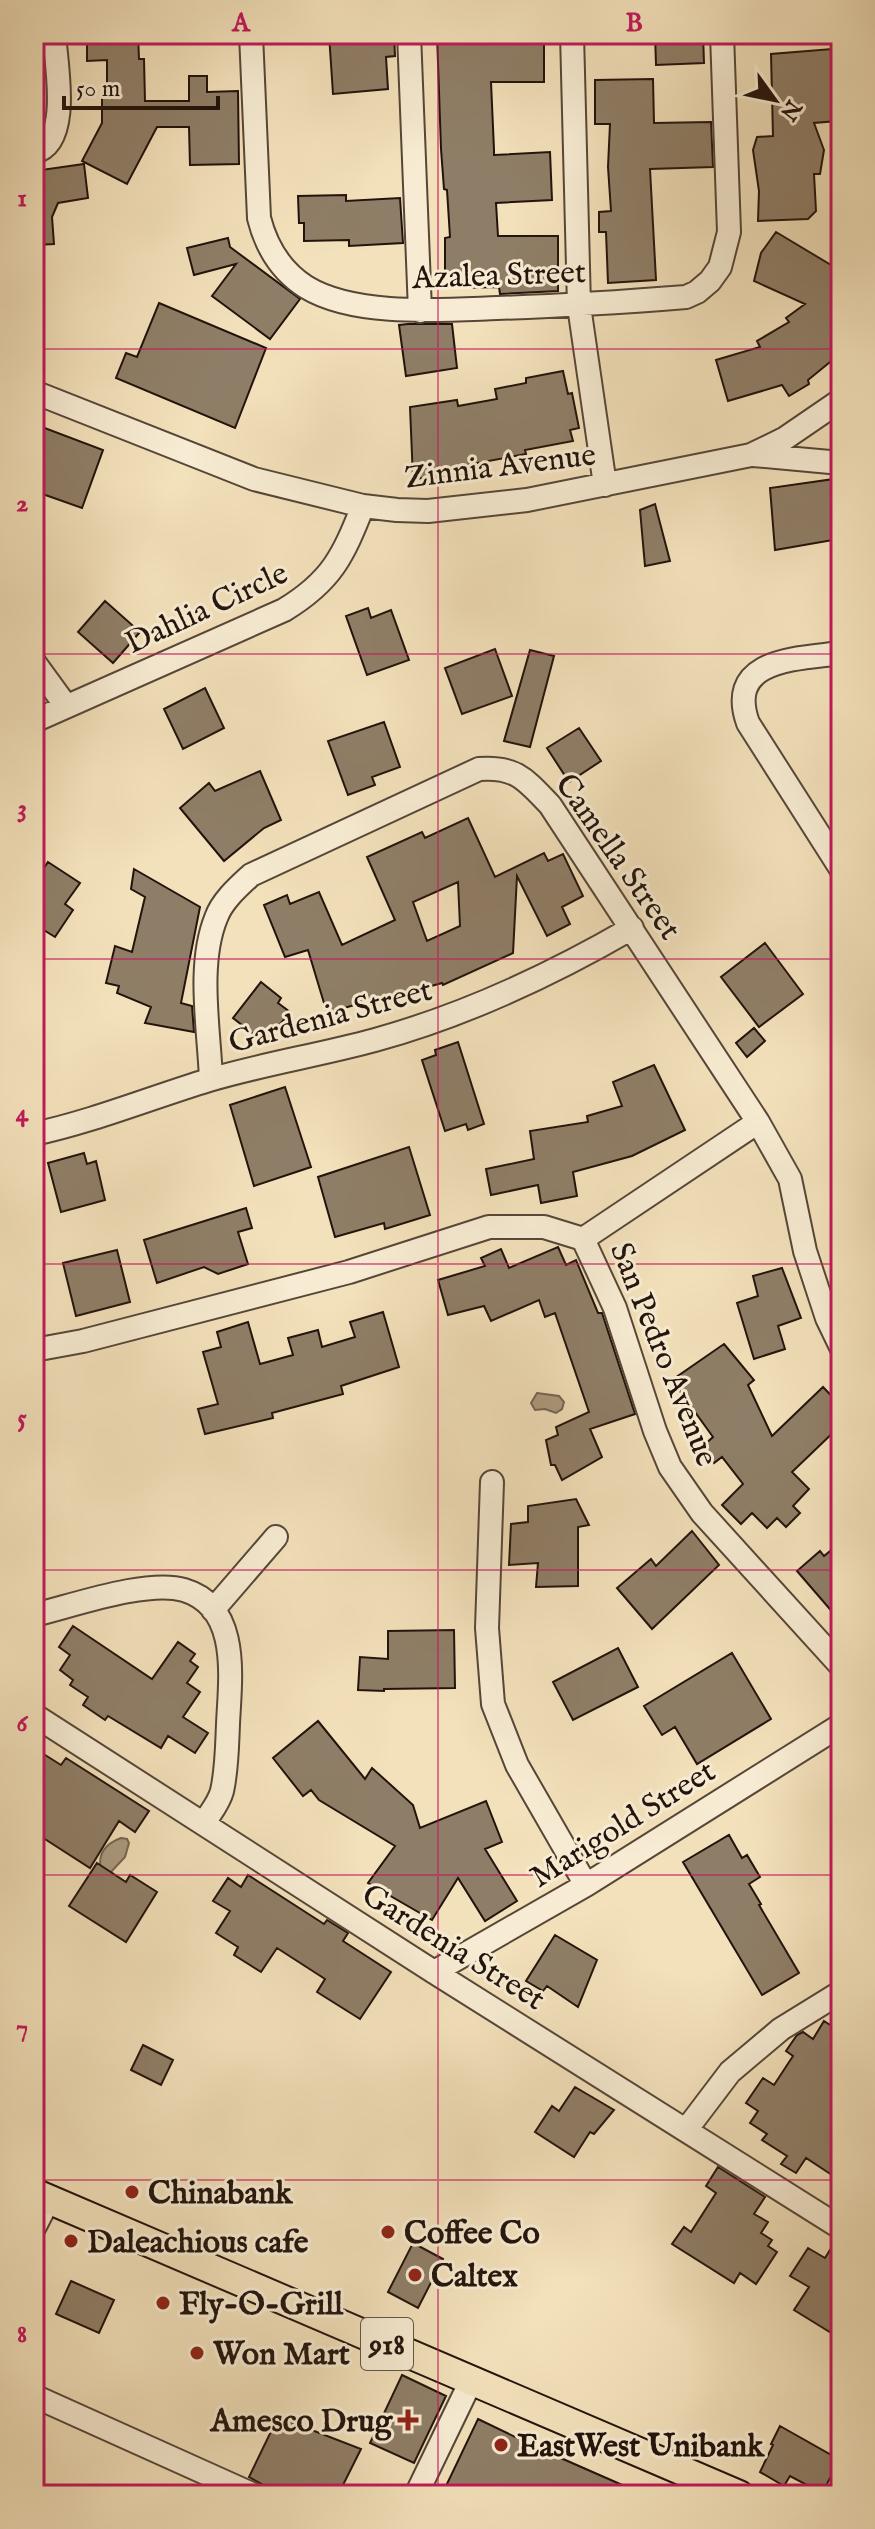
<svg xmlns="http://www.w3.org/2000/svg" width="875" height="2529" font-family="'IM FELL English',serif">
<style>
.water{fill:#ac9b80;stroke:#756552;stroke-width:2}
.building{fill:#8f7e67;stroke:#22130c;stroke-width:2;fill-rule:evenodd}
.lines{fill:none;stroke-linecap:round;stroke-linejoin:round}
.minor-casing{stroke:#564638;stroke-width:26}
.major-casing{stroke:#22130c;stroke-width:32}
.minor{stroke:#f7ecd3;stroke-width:22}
.major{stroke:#f3e1bb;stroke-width:28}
.grid{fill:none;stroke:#c2185b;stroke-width:2;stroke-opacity:0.55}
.poi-dot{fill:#8f2418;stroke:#f7ecd3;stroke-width:3}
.labels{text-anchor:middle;stroke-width:6;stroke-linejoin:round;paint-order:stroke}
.shield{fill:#f7ecd3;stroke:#625448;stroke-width:2}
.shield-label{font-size:30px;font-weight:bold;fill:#22130c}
.street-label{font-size:32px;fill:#22130c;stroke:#f7ecd3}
.poi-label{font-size:32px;font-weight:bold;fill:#22130c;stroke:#f7ecd3;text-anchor:start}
.neatline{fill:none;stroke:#c2185b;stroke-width:3}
.grid-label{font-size:26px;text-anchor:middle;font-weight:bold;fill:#c2185b}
</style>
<rect width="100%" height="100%" fill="#f3e1bb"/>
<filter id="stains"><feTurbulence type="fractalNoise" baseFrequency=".0025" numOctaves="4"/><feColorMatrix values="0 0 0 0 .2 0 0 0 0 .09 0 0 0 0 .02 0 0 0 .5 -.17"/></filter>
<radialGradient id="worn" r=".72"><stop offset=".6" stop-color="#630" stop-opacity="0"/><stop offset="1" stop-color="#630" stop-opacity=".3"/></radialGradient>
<path class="water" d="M537,1393L559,1396L564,1402L562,1409L556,1413L545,1409L535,1410L531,1403Z
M121,1838L127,1839L129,1843L125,1857L110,1873L101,1869C97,1853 107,1843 121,1838Z"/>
<path class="building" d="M87,34H138L139,59H144L145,101H189V76H207V92L238,91L239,164L190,165L189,127H157L127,184L82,161L102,123V96H107V60L87,61Z
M329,34H394L395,56L386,57L388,89L333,94Z
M437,34H534L533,41H544V82H491L494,150V155L550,152L552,200L496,203L498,236H558V291L500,294L499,287L460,288V272L445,273V238L450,237L447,190L444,189L441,149Z
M655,34H703L704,63L656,65Z
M832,49L837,121L814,123L824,150L820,174H814L816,211L808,219L758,221L759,191L753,150L757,137L773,136L771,54Z
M653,79L654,123L711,122L713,167L650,169L656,280L608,283L606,232H599V212L611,211L608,167L610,124H595V80Z
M84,164L88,198L58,203L52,217L54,244L34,245V171Z
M346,195V201L400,198L403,243L349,246V240L304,241V223H299L298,196Z
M776,232L841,271V353L808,380L809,384L789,396L782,385L728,401L716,360L760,347L757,341L789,322L786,318L805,304L754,281L761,253Z
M228,238L230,247L300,299L270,339L212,296L236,264L194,275L187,248Z
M159,303L266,348L235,428L116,378L126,353L137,357Z
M408,324H452L457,368L406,376L399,325Z
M563,371L568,394L572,393L579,428L570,430L573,441L525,450L526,454L467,465L469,474L413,479L410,407L457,400L458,406L497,399L495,389L526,383V378Z
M34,424L103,450L82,508L34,491Z
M834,479L839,539L775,550L770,488Z
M655,504L670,561L645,566L640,510Z
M105,601L140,632L113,663L78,632Z
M368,608L371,618L391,610L409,660L367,675L346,616Z
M495,649L512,696L462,714L445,668Z
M530,650L554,656L530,747L504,741Z
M205,688L224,728L183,749L164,709Z
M384,722L400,767L372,777L375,785L348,795L328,741Z
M579,728L601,761L569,782L547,748Z
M260,771L281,820L264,828L224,861L180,808L209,783L215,791Z
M468,818L495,877L544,853L548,861L563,854L583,896L562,907L570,924L547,936L517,876L513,953L443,985L442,983L375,1002V999L327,1013L308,950L285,957L264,905L287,895L290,904L319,892L342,945L395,920L367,857L422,832L425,838ZM458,882L460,926L427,941L413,902Z
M48,862L80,883L65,904L73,910L55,937L34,924V883Z
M134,869L200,907L181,1003L192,1006L194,1032L145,1023L151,1007L117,993L119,986L106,983L115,946L132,952L145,897L131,889Z
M765,943L803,994L759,1027L721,977Z
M261,982L281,998L278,1003L290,1012L265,1043L233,1018Z
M754,1028L765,1041L747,1057L736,1043Z
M458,1042L484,1124L468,1130L466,1124L445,1131L422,1060L436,1055L435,1050Z
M654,1065L685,1130L632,1156L573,1172L577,1196L541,1203L538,1185L491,1195L486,1169L534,1159L530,1131L588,1122L587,1116L622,1106L613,1082Z
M285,1087L311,1167L254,1186L230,1105Z
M409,1147L430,1215L385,1229L384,1223L335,1237L318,1177Z
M84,1153L87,1164L96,1161L105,1200L61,1212L48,1163Z
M246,1208L252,1228L238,1232L248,1264L218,1274L204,1267L157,1283L144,1240Z
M558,1247L566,1265L576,1260L598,1313H602L635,1414L590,1429L602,1457L562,1480L555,1465H551L546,1440L558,1435L556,1427L589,1412L555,1313L545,1317L539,1300L491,1321L484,1306L448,1315L438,1280L485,1266L481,1258L501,1249L509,1268Z
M117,1250L130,1302L76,1316L63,1263Z
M782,1268L801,1318L778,1326L785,1349L754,1359L737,1303L758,1296L753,1276Z
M383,1312L399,1367L341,1386L343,1394L272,1413L273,1418L205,1434L198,1409L218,1404L203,1352L221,1347L217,1332L248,1322L260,1364L293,1355L288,1338L318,1330L322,1347L355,1337L350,1322Z
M724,1344L754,1380L748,1385L772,1436L823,1387L841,1406V1425L792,1472L809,1489L793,1506L800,1513L786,1527L777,1518L767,1528L752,1513L741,1524L722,1505L743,1484L722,1457L714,1463L703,1446L713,1437L672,1380Z
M576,1499L589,1525L578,1527V1586L536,1587L538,1563L509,1565L511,1524L528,1522V1506Z
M692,1531L719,1565L652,1629L617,1588L651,1559L656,1566Z
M841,1542V1622L797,1571L820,1551L824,1556Z
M73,1626L152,1679L178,1642L195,1654L190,1661L198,1667L187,1683L200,1692L183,1717L208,1733L195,1753L168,1736L161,1748L108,1716L105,1720L83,1705L88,1697L70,1685L73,1680L60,1670L70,1655L59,1647Z
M454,1630L455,1688L384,1689V1691L358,1690L360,1657L388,1659V1631Z
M618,1648L638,1687L573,1720L553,1682Z
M732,1653L771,1719L697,1764L675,1727L662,1735L644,1706Z
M318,1721L365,1779L372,1768L413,1805L420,1828L486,1801L502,1842L485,1849L517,1901L485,1921L458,1878L432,1920L368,1883L395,1846L319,1800L311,1790L303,1796L273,1758Z
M34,1748L61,1765L66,1758L149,1811L135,1832L119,1821L90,1868L34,1832Z
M729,1835L742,1858L747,1855L760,1877L749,1884L761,1904L759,1905L799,1973L762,1995L683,1862Z
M97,1863L126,1882L130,1875L157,1892L126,1942L69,1906Z
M248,1875L324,1924L327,1920L348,1933L343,1941L391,1972L360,2019L317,1992L325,1979L277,1948L261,1972L234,1955L238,1947L216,1933L230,1911L213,1901L228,1878L241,1887Z
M555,1935L597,1960L578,2007L547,1986L543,1991L526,1981Z
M824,2021L841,2032V2181L806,2158L796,2173L781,2164L787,2156L762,2140L767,2134L750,2123L758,2111L746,2103L763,2078L774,2085L793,2056L786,2051L797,2035L803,2032L813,2039Z
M143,2045L173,2060L161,2085L131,2070Z
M575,2087L614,2110L594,2134L590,2132L574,2157L535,2132L552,2106L559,2111Z
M718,2167L765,2197L754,2214L768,2222L761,2233L772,2240L768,2246L777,2252L756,2284L740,2273L734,2283L672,2244L684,2227L691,2232L716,2193L706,2186Z
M413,2243L443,2259L418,2308L388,2292Z
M808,2248L825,2258L830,2250L841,2257V2339L794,2310L809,2287L790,2276Z
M71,2281L114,2300L99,2333L56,2314Z
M402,2375L446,2396L414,2463L370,2443Z
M278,2417L361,2449L338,2495H268L265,2486L249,2477Z
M478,2419L538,2448L645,2495H459L445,2488Z
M780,2426L840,2460L822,2493L790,2476L784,2486L760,2472L773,2445L771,2444Z"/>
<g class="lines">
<defs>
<path id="minor" d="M251,34L259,218C266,246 281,271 306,287C355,317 442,310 497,308C561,306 623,302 686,297L697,292L710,281L720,267L729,232L722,34
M409,34L420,311
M572,34L579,306L605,485
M34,152C72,143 56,64 54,34
M34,392L254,479L363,506L397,510L428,511L527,500L751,455L784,439L841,400
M753,455L841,463
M841,653C798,659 725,658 748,723L841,869
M34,662L66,706
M34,721L284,610C332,581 343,556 363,506
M211,1079C209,1029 197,965 216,918C222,901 238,887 251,875L479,769C516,766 526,780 550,805L758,1122L790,1179L805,1251L827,1318L841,1347
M34,1134C94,1121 150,1098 209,1080C263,1064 320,1055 375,1040C466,1015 551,975 632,928
M583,1239L758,1122
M34,1350L83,1341L349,1272L489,1227H544L583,1239L615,1308L655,1431L670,1467L702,1513L841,1666
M492,1482L487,1628L493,1704L517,1765L586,1885
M213,1610L276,1537
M34,1615C72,1606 147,1579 184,1590C241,1607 230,1679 228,1724C227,1746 227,1769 222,1791C219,1803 210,1813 204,1823
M34,1715L434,1972L841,2228
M434,1972L586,1885L841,1725
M686,2130L730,2072L781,2029L841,1992
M34,2228L49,2199
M34,2396L254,2495
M416,2495L471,2381"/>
<path id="major" d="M34,2193L739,2495"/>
</defs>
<use href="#minor" class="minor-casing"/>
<use href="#major" class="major-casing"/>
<use href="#minor" class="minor"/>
<use href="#major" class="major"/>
</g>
<path class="grid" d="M438,34V2495M34,349H841M34,654H841M34,959H841M34,1264H841M34,1570H841M34,1875H841M34,2180H841"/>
<g class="poi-dot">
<circle cx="132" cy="2192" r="8"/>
<circle cx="388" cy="2232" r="8"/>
<circle cx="71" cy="2241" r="8"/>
<circle cx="415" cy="2275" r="8"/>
<circle cx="163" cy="2303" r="8"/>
<circle cx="197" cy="2353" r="8"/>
<path d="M404 2408h8v8h8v8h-8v8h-8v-8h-8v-8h8z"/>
<circle cx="501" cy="2445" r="8"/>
</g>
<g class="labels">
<rect class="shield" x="361" y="2318" width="52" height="52" rx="6"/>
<g class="shield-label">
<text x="387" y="2354">918</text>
</g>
<g class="street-label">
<text transform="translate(499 274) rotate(-2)" y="11">Azalea Street</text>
<text transform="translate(500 465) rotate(-7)" y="11">Zinnia Avenue</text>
<text transform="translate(206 607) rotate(-25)" y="11">Dahlia Circle</text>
<text transform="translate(619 856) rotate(55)" y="11">Camella Street</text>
<text transform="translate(330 1015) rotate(-15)" y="11">Gardenia Street</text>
<text transform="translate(665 1354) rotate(68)" y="11">San Pedro Avenue</text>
<text transform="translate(622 1823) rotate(-32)" y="11">Marigold Street</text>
<text transform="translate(454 1946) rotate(32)" y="11">Gardenia Street</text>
</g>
<g class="poi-label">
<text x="148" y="2203">Chinabank</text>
<text x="404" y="2243">Coffee Co</text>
<text x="87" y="2252">Daleachious cafe</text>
<text x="431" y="2286">Caltex</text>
<text x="179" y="2314">Fly-O-Grill</text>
<text x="213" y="2364">Won Mart</text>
<text x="392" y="2431" text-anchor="end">Amesco Drug</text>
<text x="517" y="2456">EastWest Unibank</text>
</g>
</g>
<rect width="875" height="2529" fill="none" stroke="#f3e1bb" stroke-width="88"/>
<g transform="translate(775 100) rotate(123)" stroke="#f7ecd3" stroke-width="6" paint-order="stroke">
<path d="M0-6L14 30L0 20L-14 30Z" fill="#22130c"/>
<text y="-12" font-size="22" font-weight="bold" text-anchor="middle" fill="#22130c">N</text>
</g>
<path d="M64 96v12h154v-12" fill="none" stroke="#22130c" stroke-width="4"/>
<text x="76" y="96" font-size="24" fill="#22130c" stroke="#f7ecd3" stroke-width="6" paint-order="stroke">50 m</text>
<rect x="44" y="44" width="787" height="2441" class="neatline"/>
<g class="grid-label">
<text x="241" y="31">A</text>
<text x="634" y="31">B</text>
<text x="22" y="206">1</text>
<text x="22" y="511">2</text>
<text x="22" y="816">3</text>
<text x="22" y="1121">4</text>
<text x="22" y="1426">5</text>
<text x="22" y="1731">6</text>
<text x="22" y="2036">7</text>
<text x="22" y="2342">8</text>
</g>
<rect width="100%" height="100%" filter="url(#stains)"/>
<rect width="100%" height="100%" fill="url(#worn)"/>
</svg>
